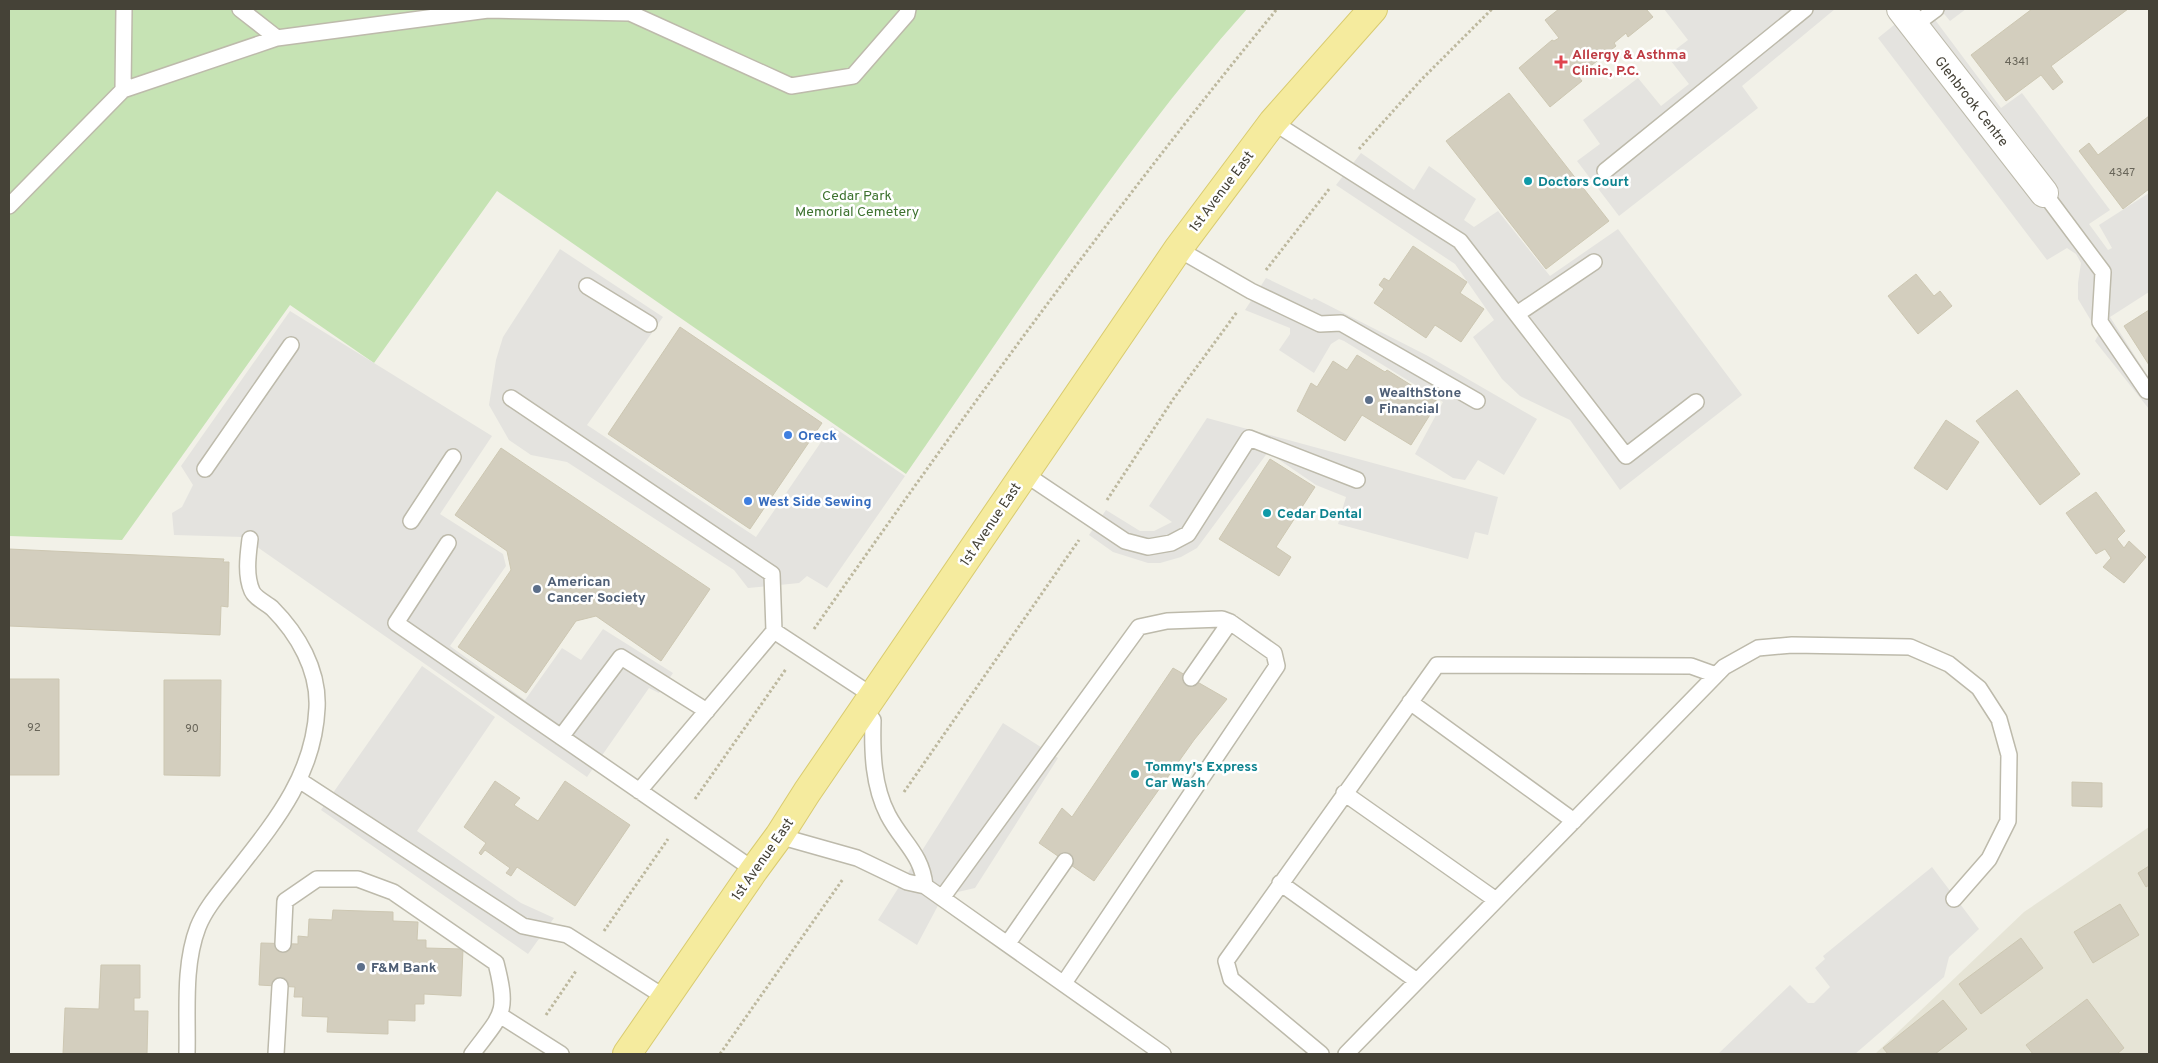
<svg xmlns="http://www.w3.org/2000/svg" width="2158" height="1063" font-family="Overpass,sans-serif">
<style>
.residential{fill:#e6e4d6}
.green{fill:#c6e3b4}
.parking{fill:#e4e3df}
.building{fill:#d3cebe;stroke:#cdc7b2}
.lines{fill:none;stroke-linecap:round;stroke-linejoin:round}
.service-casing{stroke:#bdbaab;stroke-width:18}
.minor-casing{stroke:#bdbaab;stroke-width:30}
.primary-casing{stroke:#d9cb6f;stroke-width:30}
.path{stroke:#bdb89e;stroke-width:3;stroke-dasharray:2.5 2.5;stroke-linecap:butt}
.service{stroke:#fff;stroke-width:15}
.minor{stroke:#fff;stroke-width:28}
.primary{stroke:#f5eb9e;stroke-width:28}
.health-dot{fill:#e0444e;stroke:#fff;stroke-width:2}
.culture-dot{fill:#0f9aa8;stroke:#fff;stroke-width:2}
.service-dot{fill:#5c6f8a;stroke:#fff;stroke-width:2}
.shop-dot{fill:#3f7fe0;stroke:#fff;stroke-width:2}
.labels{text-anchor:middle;stroke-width:5;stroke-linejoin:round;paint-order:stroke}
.number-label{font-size:11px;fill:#686559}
.health-label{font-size:14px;font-weight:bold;fill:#be3a42;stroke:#fff;text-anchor:start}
.street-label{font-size:14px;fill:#454237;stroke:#fff}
.culture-label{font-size:14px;font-weight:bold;fill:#0d838f;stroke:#fff;text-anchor:start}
.park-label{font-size:14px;fill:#3d722f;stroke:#fff}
.service-label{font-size:14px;font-weight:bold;fill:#4e5e75;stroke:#fff;text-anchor:start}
.shop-label{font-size:14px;font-weight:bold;fill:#366cbe;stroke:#fff;text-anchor:start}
</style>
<rect width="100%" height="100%" fill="#f2f1e8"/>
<path class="residential" d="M2149,827V1054H1875L2024,912Z"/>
<path class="green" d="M9,9H1247C1119,152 1016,317 906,474L497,191L374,363L290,305L122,540L9,536Z"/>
<path class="parking" d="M1664,9H1835L1742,86L1758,108L1619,216L1577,161L1600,144L1583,120L1638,78L1661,106L1689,84L1667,56L1688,40Z
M1914,9H1927L2001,108L2022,93L2110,210L2089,224L2108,250L2112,248L2099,225L2149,193V292L2110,317L2149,378V409L2095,341L2099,334L2078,299V283L2081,263L2076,254L2067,248L2047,260L1878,38Z
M1940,9H1966L1950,21Z
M1361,153L1414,190L1429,166L1476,199L1464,220L1474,227L1498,211L1550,276L1618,229L1742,395L1620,490L1570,420L1520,396L1502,379L1473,337L1494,320L1455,264L1336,185Z
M560,249L663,317L587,425L756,537L832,426L905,476L827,588L807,576L799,583L748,588L734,570L567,462L531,455L509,440L489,405L496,360L503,337Z
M1266,278L1312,300L1314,298L1428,356L1537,419L1504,475L1478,460L1465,480L1453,478L1415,454L1443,402L1344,341L1339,339L1331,344L1314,373L1279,350L1290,334V328L1245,310Z
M290,311L492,436L440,514L503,554L506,566L450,646L525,700L562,648L581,660L603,629L673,673L659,693L649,688L587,777L243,537L174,535L172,513L182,507L193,485L181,466Z
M1207,418L1498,497L1488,535L1475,532L1468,559L1338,524L1346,497L1316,485L1268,452L1197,548L1181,557L1160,563H1148L1113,552L1089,535L1106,510L1140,531H1154L1172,522L1149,506Z
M422,666L495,717L417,831L521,903L554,918L528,954L321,810Z
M1003,723L1058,758L975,888L949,894L942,898L917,945L878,920Z
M1932,867L1979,929L1949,957L1944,977L1855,1054H1718L1790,985L1808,1003H1814L1830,987L1815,968L1825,959L1823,956Z"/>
<path class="building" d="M1559,9H1646L1653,17L1628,37L1626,33L1614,43L1616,46L1578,76L1582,81L1550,107L1519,68L1552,40L1554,41L1559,38L1545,20Z
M2032,9H2128L2051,66L2063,82L2053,90L2041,75L2006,101L1971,55Z
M1509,93L1609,221L1546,269L1446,141Z
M2149,116V189L2123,209L2079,151L2089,143L2098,155Z
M1413,246L1467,282L1460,293L1484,309L1461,342L1435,325L1426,338L1374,303L1384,289L1379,285L1384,278L1389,281Z
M1916,274L1934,296L1940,291L1952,306L1918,334L1888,296Z
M2149,310V365L2124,326Z
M680,327L822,423L750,529L608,434Z
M1357,355L1385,372L1387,370L1438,402L1411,445L1362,415L1345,441L1297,411L1311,383L1317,387L1333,361L1347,370Z
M2017,390L2080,474L2040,505L1976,421Z
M1946,420L1979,442L1947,490L1914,468Z
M501,448L710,589L661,661L596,616L576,621L526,693L458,647L511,570L507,551L455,515Z
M1270,459L1315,487L1276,547L1291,557L1279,576L1219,539Z
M2096,492L2125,531L2117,539L2124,548L2129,541L2146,557L2124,583L2103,567L2111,558L2105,549L2096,554L2066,513Z
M9,549L224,559L223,562H229L228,607L221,606L220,635L9,626Z
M1173,668L1227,699L1194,740L1094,881L1039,843L1062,808L1072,817Z
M9,679H59V775H9Z
M164,680H221L220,776L164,775Z
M495,781L520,798L514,805L538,821L565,781L630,825L575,906L517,867L511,876L506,873L510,868L485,850L481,855L479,853L486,843L464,827Z
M2072,782L2102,783V807L2072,806Z
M2149,866V885L2146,887L2138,873Z
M2120,904L2139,935L2093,963L2074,932Z
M333,910L393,912V921L418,922L417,940H426V948L463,949L461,996L424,994V1004H415V1021L388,1020V1034L327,1032L328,1017L302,1016L303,997H294L295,987L259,985L261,943L298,944V936L308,937L309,919L332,920Z
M2021,938L2043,968L1981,1014L1959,984Z
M101,965H140V998H134V1011H148L147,1054H63L65,1008L99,1009Z
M2087,999L2124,1048L2117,1054H2033L2026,1045Z
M1943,1000L1967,1029L1935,1054H1888L1883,1048Z"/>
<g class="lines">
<defs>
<path id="service" d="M240,9L277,38
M1913,26L1936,9
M123,90L124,9
M1273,122L1460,241L1626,456L1696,402
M1605,171L1805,9
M2044,193L2103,272L2100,322L2147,391
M9,206L123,90L277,38L488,10L630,13L791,86L853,76L907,14L908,9
M1178,249L1251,291L1320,324L1341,323L1477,401
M587,286L649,324
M1517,314L1594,262
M511,398L772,574L774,631L873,696
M205,469L291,345
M1025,474L1125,541L1148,547L1171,543L1188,534L1249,438L1357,480
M411,521L453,457
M448,543L396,623L754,870
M1191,678L1230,622
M1410,702L1574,821
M864,709L873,720C872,752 873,786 888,815C902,842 922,854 925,886
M561,737L621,657L707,711
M299,780L523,926L567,935L666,998
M639,791L774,631
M1344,793L1496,900
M779,836L857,858L907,882L925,886L942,898L1139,627L1167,621L1222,619L1230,622L1274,653L1277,666L1064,983
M1280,883L1417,981
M942,898L1163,1054
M1008,943L1065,861
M283,944L285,901L317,879H358L393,892L496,963C509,1014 502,1014 472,1054
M501,1016L561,1054
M187,1054C188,1013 183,966 198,927C206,907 221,891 234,874C274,823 314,776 317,708C319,670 298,634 272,608C266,603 255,598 252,591C245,575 248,555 250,539
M276,1054L280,986
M1321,1054L1231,979L1226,961L1437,665L1691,666L1716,675
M1346,1054L1724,667L1758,648L1792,645L1910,647L1949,664L1979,688L1999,719L2009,755L2008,821L1989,859L1954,899"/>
<path id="minor" d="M1901,9L2044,193"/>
<path id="primary" d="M627,1054L754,870L779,836L807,792L1178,249L1273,122L1373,9"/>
</defs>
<use href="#service" class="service-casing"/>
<use href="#minor" class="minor-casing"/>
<use href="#primary" class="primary-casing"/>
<path class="path" d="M1359,149L1421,80L1492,9
M1266,270L1330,188
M1107,500L1174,398L1237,312
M814,629C962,417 1113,209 1277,9
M904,792L1079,540
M695,799L786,669
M604,931L668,839
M546,1015L576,971
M720,1054L843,879"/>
<use href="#service" class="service"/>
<use href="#minor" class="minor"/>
<use href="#primary" class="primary"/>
</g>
<path class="health-dot" d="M1558.5 54.5h5v5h5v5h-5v5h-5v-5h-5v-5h5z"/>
<g class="culture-dot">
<circle cx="1528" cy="181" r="5"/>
<circle cx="1267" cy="513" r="5"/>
<circle cx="1135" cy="774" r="5"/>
</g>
<g class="service-dot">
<circle cx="1369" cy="400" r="5"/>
<circle cx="537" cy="589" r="5"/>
<circle cx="361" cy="967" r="5"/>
</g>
<g class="shop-dot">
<circle cx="788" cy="435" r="5"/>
<circle cx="748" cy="501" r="5"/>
</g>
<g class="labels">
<g class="number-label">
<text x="2017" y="65">4341</text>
<text x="2122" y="176">4347</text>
<text x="34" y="731">92</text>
<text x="192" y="732">90</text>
</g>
<g class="health-label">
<text x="1572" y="59">Allergy &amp; Asthma<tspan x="1572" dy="16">Clinic, P.C.</tspan></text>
</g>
<g class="street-label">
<text transform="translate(1972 101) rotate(52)" y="5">Glenbrook Centre</text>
<text transform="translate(1221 191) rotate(-53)" y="5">1st Avenue East</text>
<text transform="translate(990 524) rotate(-56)" y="5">1st Avenue East</text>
<text transform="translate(762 859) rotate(-55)" y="5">1st Avenue East</text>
</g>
<g class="culture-label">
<text x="1538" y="186">Doctors Court</text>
<text x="1277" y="518">Cedar Dental</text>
<text x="1145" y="771">Tommy's Express<tspan x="1145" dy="16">Car Wash</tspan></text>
</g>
<g class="park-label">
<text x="857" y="200">Cedar Park<tspan x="857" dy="16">Memorial Cemetery</tspan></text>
</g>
<g class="service-label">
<text x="1379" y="397">WealthStone<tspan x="1379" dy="16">Financial</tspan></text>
<text x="547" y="586">American<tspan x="547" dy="16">Cancer Society</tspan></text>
<text x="371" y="972">F&amp;M Bank</text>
</g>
<g class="shop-label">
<text x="798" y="440">Oreck</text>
<text x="758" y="506">West Side Sewing</text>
</g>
</g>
<rect width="2158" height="1063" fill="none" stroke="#454237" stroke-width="20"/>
</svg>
